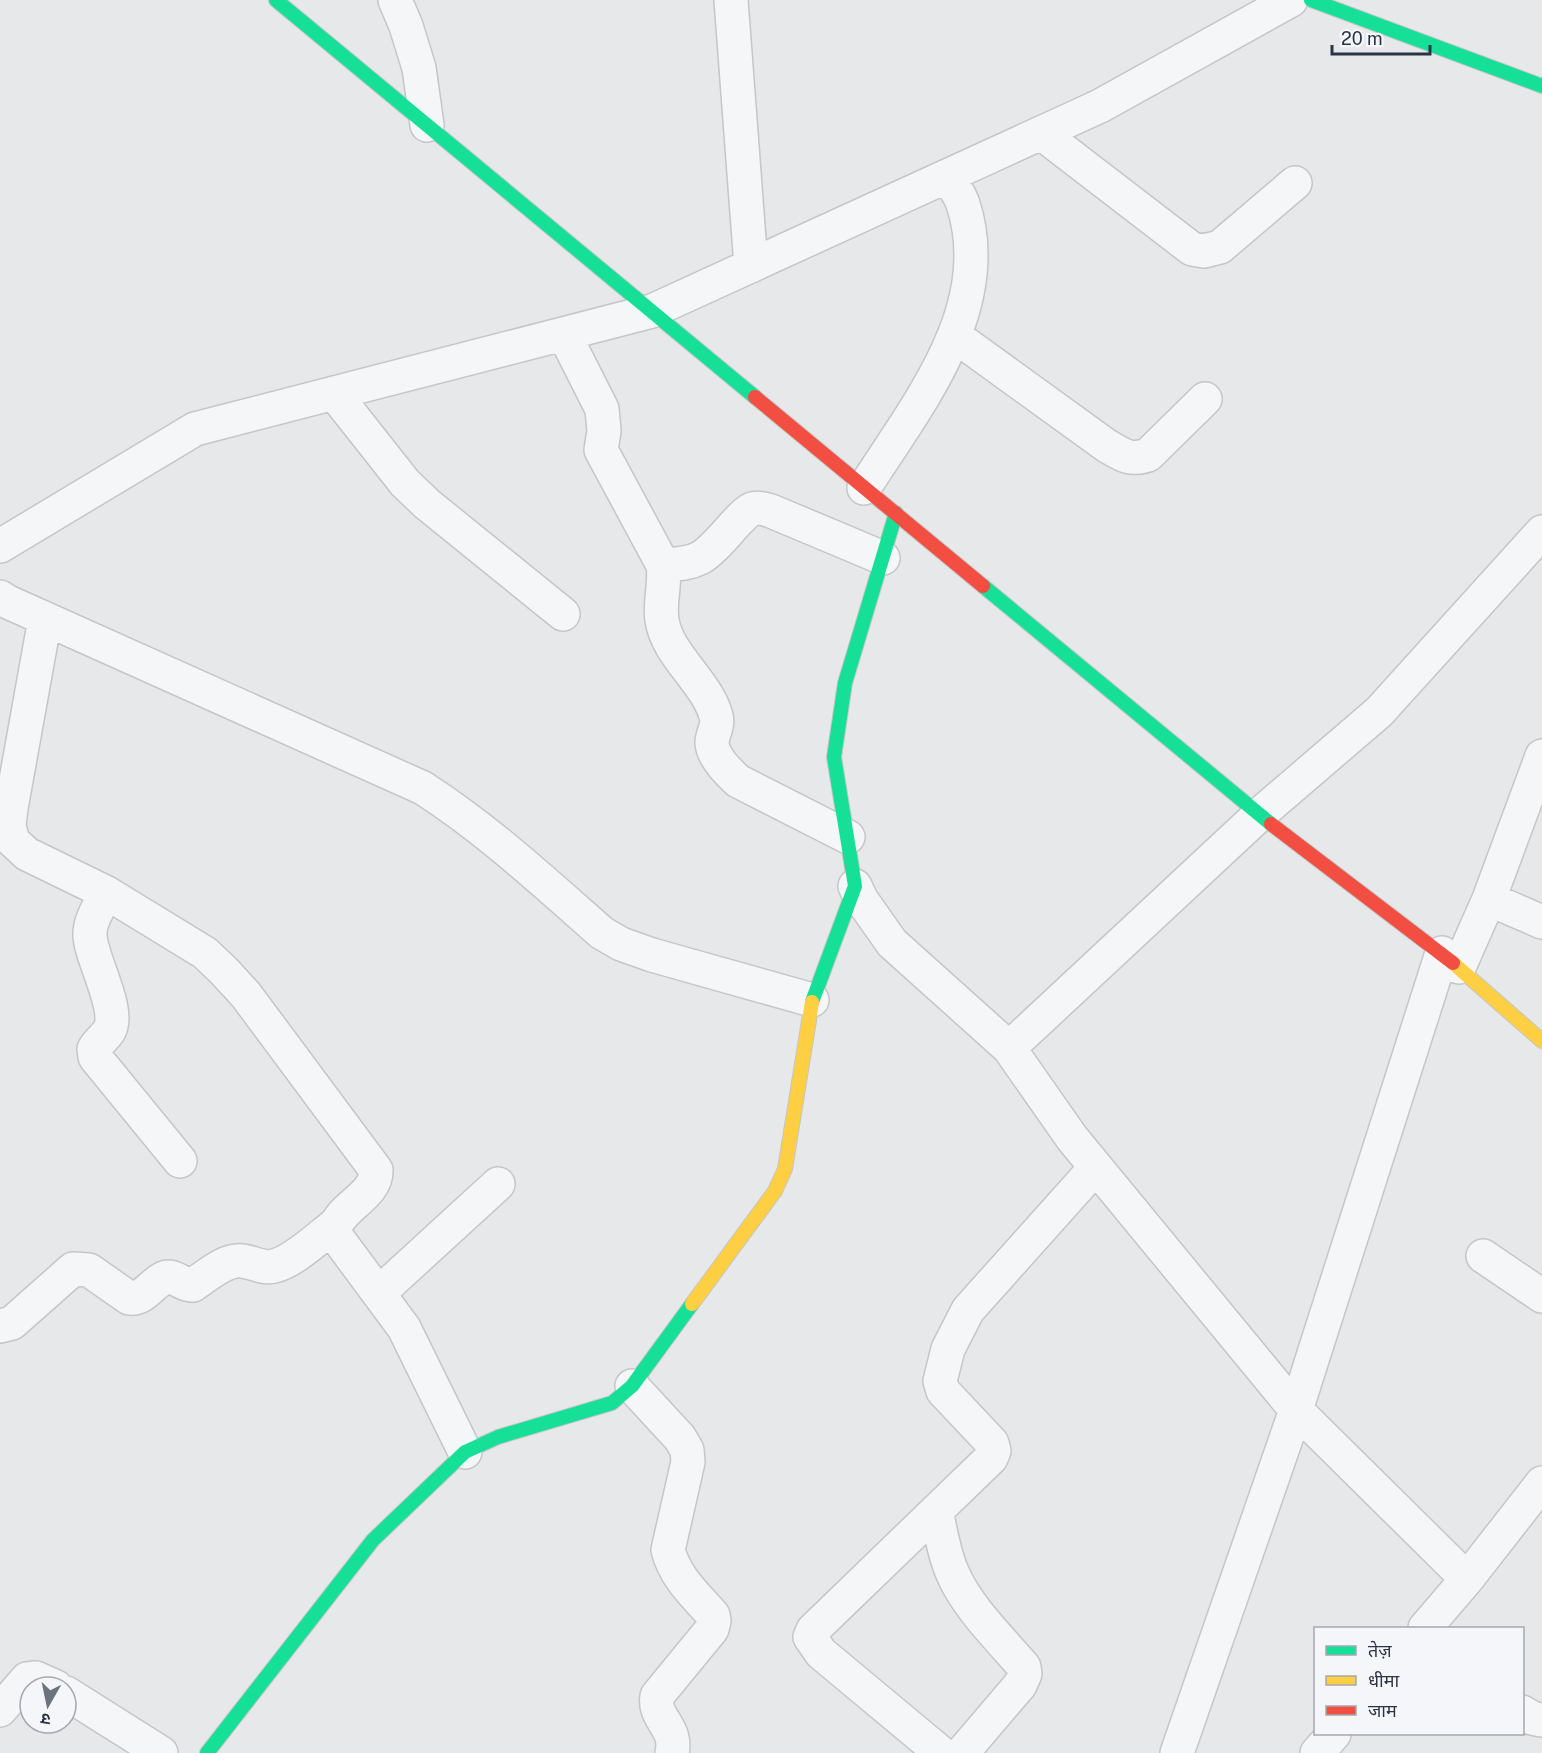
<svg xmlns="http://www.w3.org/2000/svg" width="1542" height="1753" font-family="'Public Sans','Noto Sans Devanagari',sans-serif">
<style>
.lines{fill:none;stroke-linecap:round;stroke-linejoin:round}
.street-casing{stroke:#c4c6c8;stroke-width:36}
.fast-casing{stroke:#c4c6c8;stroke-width:16}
.slow-casing{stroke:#c4c6c8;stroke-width:16}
.jam-casing{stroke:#c4c6c8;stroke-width:16}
.street{stroke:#f5f6f7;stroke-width:33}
.fast{stroke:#16e098;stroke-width:14}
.slow{stroke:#ffcf43;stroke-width:14}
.jam{stroke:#f24e42;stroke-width:14}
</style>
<rect width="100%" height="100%" fill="#e6e8ea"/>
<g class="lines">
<defs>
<path id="street" d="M395,0L406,26L419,68L427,125
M731,0L751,266
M1041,133L1192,249L1204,251L1220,247L1295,183
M564,334L602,409L604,431L601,450L663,565C666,584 659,602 662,620C667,655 707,682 716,716C719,726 712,734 712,743C713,757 728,772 738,781L848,837
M955,336L1107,446C1123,455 1129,461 1148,455L1205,399
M334,393L405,483L427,504L563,614
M864,488C917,405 997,308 963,204C960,194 952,185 947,176
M0,546L195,429L652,311L1100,106L1291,0
M663,565C676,564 688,564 700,558C718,548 739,515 752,509C758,507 765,509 771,511L883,558
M0,597L8,602L423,788C488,830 544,882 602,933L621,944L652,955L812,1000
M45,619L11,808L9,826L13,841L27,854L107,893L205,953L224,971L246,995L376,1170C377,1196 340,1206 334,1230L336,1236L404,1328L465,1452
M855,886L861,899L892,943L1009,1048L1072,1138L1296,1410L1467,1579
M107,893C100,905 91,918 90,932C88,955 122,1009 109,1031C105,1037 98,1042 94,1049L95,1057L180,1161
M1489,899L1542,922
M1459,967L1489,899L1542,756
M1009,1048L1259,815L1379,712L1542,532
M1483,1256L1542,1296
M379,1293L498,1184
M0,1326L12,1323L73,1269L89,1270L129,1298C143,1300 150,1286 162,1279C174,1272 181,1286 193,1285C207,1276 225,1259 242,1261C253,1262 263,1269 274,1266C293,1262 319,1237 335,1225
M632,1386L680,1438L687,1450L688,1462L668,1550C675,1577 695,1595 713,1615L714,1621L712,1629L657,1696C653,1719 678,1727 672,1753
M936,1511C941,1532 944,1555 953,1574C967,1607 1001,1640 1024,1667L1025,1674L1020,1685L962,1753
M1425,1628L1467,1579L1542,1483
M66,1693L161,1753
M0,1710L27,1679L36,1678L56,1687
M1522,1712L1532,1718L1542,1720
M941,1753L821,1653L810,1637L813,1630L991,1458L994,1451L992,1443L943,1391L940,1381L948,1349L968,1310L1096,1167
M1177,1753L1296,1410L1442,953
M1317,1753L1334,1734"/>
<path id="fast" d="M276,0L755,397
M1311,0L1542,86
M983,586L1271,824
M812,1002L855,886L834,757L845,683L896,513
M207,1753L373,1540L465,1452L498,1437L612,1403L632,1386L692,1304"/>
<path id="slow" d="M1453,963L1542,1041
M692,1304L775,1191L785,1169L812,1002"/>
<path id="jam" d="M755,397L983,586
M1271,824L1453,963"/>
</defs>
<use href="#street" class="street-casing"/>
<use href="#fast" class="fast-casing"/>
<use href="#slow" class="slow-casing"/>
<use href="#jam" class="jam-casing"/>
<use href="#street" class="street"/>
<use href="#fast" class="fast"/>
<use href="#slow" class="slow"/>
<use href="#jam" class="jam"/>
</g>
<rect x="1314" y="1627" width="210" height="108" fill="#f4f6f9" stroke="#a4a8b1" stroke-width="1.5"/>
<rect x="1326" y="1646" width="30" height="9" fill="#16e098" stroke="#a4a8b1" stroke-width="1.5"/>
<text x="1368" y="1657" font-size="18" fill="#2b3445">तेज़</text>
<rect x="1326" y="1676" width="30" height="9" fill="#ffcf43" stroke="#a4a8b1" stroke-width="1.5"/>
<text x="1368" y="1687" font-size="18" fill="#2b3445">धीमा</text>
<rect x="1326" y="1706" width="30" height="9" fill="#f24e42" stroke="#a4a8b1" stroke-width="1.5"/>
<text x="1368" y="1717" font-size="18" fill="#2b3445">जाम</text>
<g transform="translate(48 1705) rotate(189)"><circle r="28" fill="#f4f6f9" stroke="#a4a8b1" stroke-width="1.5"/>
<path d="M0-4.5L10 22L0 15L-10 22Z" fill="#6c737f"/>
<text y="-9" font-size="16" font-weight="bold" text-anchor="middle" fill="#2b3445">उ</text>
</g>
<path d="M1332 45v9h98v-9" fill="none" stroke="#2b3445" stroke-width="3"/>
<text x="1341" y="45" font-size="18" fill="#2b3445" stroke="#f4f6f9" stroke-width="4.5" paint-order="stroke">20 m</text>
</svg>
